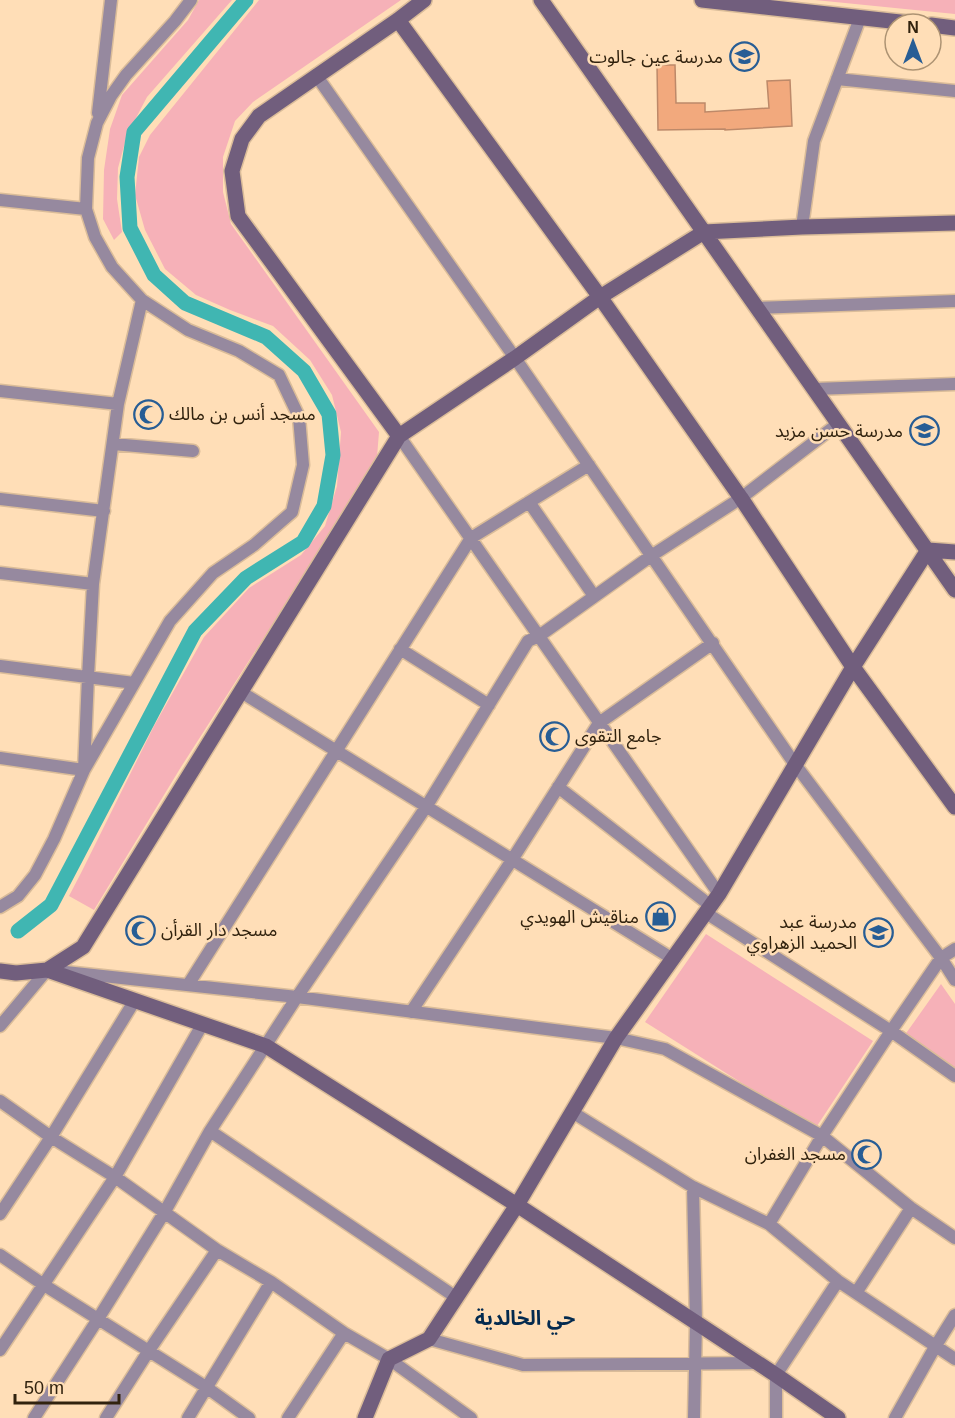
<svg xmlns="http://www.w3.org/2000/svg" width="955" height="1418" font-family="Arial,'Noto Sans Arabic',sans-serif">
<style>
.green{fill:#f6b1b8}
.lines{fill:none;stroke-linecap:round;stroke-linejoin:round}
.canal{stroke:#40b6b2;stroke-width:15}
.building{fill:#f2a97d;stroke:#bd8969;stroke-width:1.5}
.street-casing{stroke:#dabc99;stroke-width:15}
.secondary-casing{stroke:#dabc99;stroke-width:18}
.street{stroke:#96899f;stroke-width:12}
.secondary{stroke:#715e7d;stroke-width:15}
.labels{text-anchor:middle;stroke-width:5;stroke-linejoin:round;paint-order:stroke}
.poi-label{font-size:18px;fill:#31220e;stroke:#ffdeb7;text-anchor:end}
.neighbourhood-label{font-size:20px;font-weight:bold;fill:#032a4f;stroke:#ffdeb7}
</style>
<rect width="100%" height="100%" fill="#ffdeb7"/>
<path class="green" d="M199,0H232L147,97L127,135L118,168L117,199L122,232L114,240L103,219L104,170L110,129L122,95L188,20Z
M259,0H401L253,102L235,121L223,157V192L231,224L379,432L377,457L316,556L181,767L94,910L69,896L81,873L154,726L204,637L249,588L301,555L325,526L337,486L341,432L332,395L310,360L273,326L230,310L196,295L165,269L145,230L135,195L139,157L150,135Z
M815,0H955V14Z
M706,934L873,1041L815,1129L645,1022Z
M941,984L955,1004V1072L902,1039Z"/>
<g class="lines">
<path class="canal" d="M18,931L51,905L195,631L246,578L303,542L324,506L333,455L329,414L304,371L266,337L185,303L154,275L130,228L127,177L134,132L246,0"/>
</g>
<path class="building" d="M657,65H675L676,103H705V112L769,108L767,81L790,80L792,126L725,130V129L658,130Z"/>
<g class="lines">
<defs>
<path id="street" d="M316,75L515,358L794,763L941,958L955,980
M837,79L955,91
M98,113L111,0
M0,200L86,209
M802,227L814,141L860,18
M757,308L955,301
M814,389L955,384
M0,391L118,404
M399,436L719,894
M113,444L193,451
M0,499L104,511
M529,502L594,596
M0,573L93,584
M400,649L489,705
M0,666L134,683
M241,692L673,959
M0,758L84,770L88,677L93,584L118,404L142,300
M558,787L711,906
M0,907L18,896L35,875L54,839L84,770L170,621L213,573L254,545L292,512L303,465L299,417L279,375L239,351L188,330L142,300L112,267L95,237L86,209L88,158L97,123L111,96L126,75L175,21L191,0
M706,913L891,1031L955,1076
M188,985L471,538L589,465
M411,1012L512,860L599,723L713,643
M0,1026L47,970L297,997L616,1038L665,1049L822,1136L911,1208L955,1238
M0,1101L51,1137L115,1177L217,1250L271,1282L344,1333L389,1359L471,1418
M572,1112L693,1187L769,1224L838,1281L955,1359
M210,1131L457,1298
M693,1187L696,1323L694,1418
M0,1214L51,1137L135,1000
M769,1224L822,1136L891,1031L941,958L955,949
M0,1255L44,1285L206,1387L249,1418
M856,1293L911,1208
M429,1339L523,1365L756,1363
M0,1350L115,1177L202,1025
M34,1418L98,1319L164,1213L210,1131L297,997L426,807L528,641L539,636L651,556L741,498L839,423
M106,1418L148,1352L217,1250
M188,1418L271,1282
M288,1418L344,1333
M776,1418V1375L838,1281
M895,1418L935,1347L955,1315"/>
<path id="secondary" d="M541,0L955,590
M702,0L918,24
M398,20L600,297L741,498L853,667L955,807
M931,25L955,28
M399,436L238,216L232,171L242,139L259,116L398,20L424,0
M47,970L83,947L399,436L515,358L600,297L704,232L802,227L955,223
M0,971L16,973L47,970L266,1046L517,1205L429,1339L389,1359L365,1418
M838,1418L776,1375L517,1205L616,1038L719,894L853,667L928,550L955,552"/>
</defs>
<use href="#street" class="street-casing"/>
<use href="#secondary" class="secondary-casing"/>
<use href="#street" class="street"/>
<use href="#secondary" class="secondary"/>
</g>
<defs>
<symbol id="school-ring" viewBox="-11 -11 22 22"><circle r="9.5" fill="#ffdeb7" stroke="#275d95" stroke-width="1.5"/><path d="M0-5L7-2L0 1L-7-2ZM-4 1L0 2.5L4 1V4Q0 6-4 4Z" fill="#275d95"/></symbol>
<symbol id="mosque-ring" viewBox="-11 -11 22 22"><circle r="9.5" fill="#ffdeb7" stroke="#275d95" stroke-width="1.5"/><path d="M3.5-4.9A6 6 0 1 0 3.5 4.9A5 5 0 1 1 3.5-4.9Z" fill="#275d95"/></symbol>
<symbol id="shop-ring" viewBox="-11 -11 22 22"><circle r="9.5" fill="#ffdeb7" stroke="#275d95" stroke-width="1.5"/><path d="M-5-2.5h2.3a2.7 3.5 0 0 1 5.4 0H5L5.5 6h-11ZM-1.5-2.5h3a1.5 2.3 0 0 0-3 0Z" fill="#275d95"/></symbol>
</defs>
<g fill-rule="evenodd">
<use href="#school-ring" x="728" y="40" width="33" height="33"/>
<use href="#mosque-ring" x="132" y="398" width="33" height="33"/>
<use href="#school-ring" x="908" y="414" width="33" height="33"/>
<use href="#mosque-ring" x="538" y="720" width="33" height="33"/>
<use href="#shop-ring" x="644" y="900" width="33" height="33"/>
<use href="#mosque-ring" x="124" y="914" width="33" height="33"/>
<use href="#school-ring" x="862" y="916" width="33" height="33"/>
<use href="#mosque-ring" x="850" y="1138" width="33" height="33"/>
</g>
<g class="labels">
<g class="poi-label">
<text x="723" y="63">مدرسة عين جالوت</text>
<text x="169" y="420" text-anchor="start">مسجد أنس بن مالك</text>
<text x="903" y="437">مدرسة حسن مزيد</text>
<text x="575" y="742" text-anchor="start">جامع التقوى</text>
<text x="639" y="923">مناقيش الهويدي</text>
<text x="857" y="928">مدرسة عبد<tspan x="857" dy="21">الحميد الزهراوي</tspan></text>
<text x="161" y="936" text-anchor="start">مسجد دار القرأن</text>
<text x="846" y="1160">مسجد الغفران</text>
</g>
<g class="neighbourhood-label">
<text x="525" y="1325">حي الخالدية</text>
</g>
</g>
<g transform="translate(913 42)"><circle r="28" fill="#ffdeb7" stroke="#ad9373" stroke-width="1.5"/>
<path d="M0-4.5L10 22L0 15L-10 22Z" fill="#275d95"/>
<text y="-9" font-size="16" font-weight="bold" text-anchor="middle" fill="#31220e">N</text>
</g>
<path d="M15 1394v9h104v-9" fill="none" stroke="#31220e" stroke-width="3"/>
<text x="24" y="1394" font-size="18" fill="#31220e" stroke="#ffdeb7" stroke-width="4.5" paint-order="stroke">50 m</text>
</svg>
